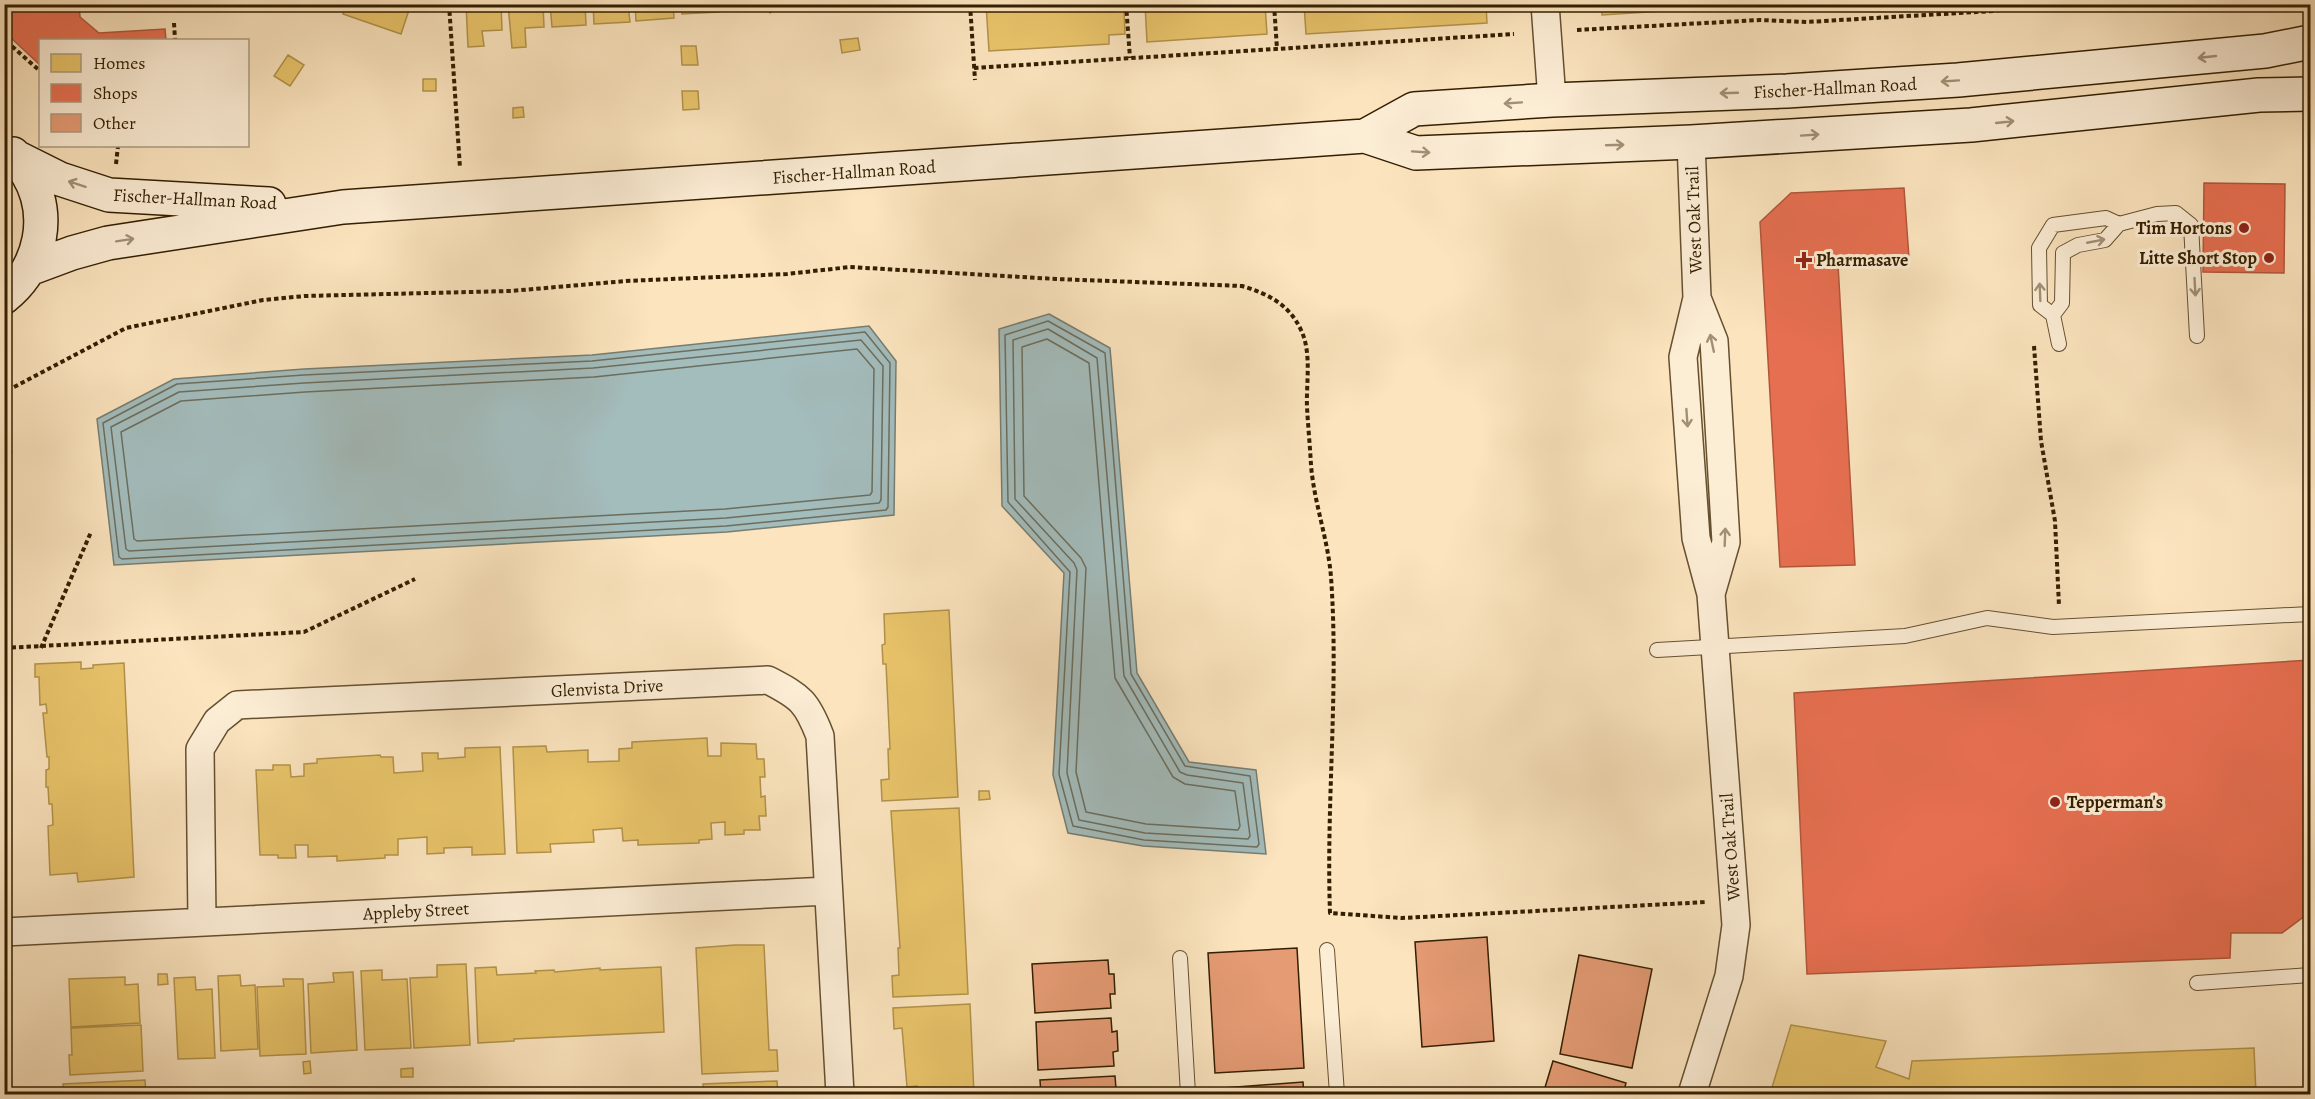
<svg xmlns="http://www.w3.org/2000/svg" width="2315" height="1099" font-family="Alegreya,serif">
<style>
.green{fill:#b8c596;stroke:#76724b;stroke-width:1.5}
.water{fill:#a3bcbc;stroke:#767d71;stroke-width:1.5}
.homes{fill:#e9c46a;stroke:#b2924a;stroke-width:1.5}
.shops{fill:#e76f51;stroke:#b15739;stroke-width:1.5}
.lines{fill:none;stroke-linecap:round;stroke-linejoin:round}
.shore{stroke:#6b6e5e;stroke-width:1.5}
.building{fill:#e59b74;stroke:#331f00;stroke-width:1.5}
.lane-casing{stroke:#655030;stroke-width:16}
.street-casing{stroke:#655030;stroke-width:30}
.secondary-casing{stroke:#331f00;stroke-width:36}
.path{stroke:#331f00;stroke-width:4;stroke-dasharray:4.5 3;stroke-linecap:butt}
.lane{stroke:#fcedd5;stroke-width:14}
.street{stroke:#fcedd5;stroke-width:27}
.secondary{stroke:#fcedd5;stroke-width:33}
.oneway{stroke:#a29075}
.poi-dot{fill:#8f2418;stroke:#fcedd5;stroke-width:2}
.labels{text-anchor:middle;stroke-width:6;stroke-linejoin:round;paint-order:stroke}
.street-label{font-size:18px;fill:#331f00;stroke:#fcedd5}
.poi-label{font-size:18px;font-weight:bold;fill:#331f00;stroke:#fcedd5;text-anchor:end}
</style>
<rect width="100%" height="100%" fill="#fbe4be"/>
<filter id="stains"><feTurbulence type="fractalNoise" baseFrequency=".00333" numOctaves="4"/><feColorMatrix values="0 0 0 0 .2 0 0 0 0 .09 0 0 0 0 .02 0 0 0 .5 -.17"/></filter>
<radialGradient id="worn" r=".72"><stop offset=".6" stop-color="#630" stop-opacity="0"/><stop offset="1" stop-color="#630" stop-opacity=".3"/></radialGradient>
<path class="green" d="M2174,5V4L2262,5L2250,9Z"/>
<path class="water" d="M1049,314L1110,348L1137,673L1189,762L1256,770L1266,854L1143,846L1068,833L1053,775L1064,573L1002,506L999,329Z
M869,326L896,361L894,515L727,532L114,565L97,419L174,379L304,369L592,355Z"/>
<path class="homes" d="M346,4H411L401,34L343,14Z
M466,4H501L502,30L482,31L484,46L468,47Z
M508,4H543L544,27L525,28L526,47L512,48Z
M550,4H585L586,25L552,27Z
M593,4H628L630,22L594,24Z
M635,4H673L674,18L636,21Z
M681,4H718L719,12L682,14Z
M765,4H783L770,13Z
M986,4H1107L1108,12L1124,11L1125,34L1109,35V44L989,51Z
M1145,4H1265L1267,34L1147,42Z
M1304,4H1486L1487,23L1306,34Z
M1602,4H1773L1602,15Z
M858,38L860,50L842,53L840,40Z
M681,46H696L698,65H682Z
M288,55L304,65L290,86L274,76Z
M423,79H436V91H423Z
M682,91H698L699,109L683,110Z
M523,107L524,117L513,118V108Z
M949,610L958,797L882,801L881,780L889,779L888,749H890L886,664H883L882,645L885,644L884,614Z
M81,662V669L93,668V665L124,663L134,877L78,882L77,873L50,875L48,826L53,825L52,804H49L48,787H46V770L49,769V757H47L43,713H47L46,704L40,705L39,677H35V664Z
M707,738L708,756H721V743L756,744L757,759H764L765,777H760L761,797L765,796L766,816H759L760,830H744V834L725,835V822L711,823L712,839L699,840V843L638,845V840L623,841L622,828L593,830L594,842L550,844L551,852L517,853L513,747L546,746L547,752L588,750V762L619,761V749L632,748V742Z
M500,747L505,854L472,855V847L444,848V853L427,854V837L398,839V855H385V858L337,861V856L308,857V845H295L296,858H278V855H260L256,770H273V765H290L291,777L304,776V764L317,763V759L380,755L381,757H393L394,773L423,771L422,753H438V759L465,757V748Z
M979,791H989L990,799L979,800Z
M959,808L968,994L893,997L892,976L899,975L898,948H900L891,811Z
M735,945H764L769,1050H777L778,1071L702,1074L696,948Z
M466,964L470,1045L414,1048L410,978L437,977V965Z
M496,967L497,975L536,973L535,971L554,970L555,972L600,968V970L661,967L664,1032L514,1039V1041L478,1043L475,968Z
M382,970V980L407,979L411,1048L365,1050L361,971Z
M353,972L357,1050L311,1053L308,984L334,982L333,973Z
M158,974H167L168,984L158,985Z
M240,975L241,986L255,985L258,1049L221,1051L218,976Z
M125,977V985L138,984L140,1023L71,1027L69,979Z
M195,977L196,990L212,989L215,1058L178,1059L174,978Z
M283,979H303L306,1054L260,1056L257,987L284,986Z
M970,1004L974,1094H918L917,1086L907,1087L902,1028L894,1029L893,1008Z
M141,1025L143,1071L70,1075L69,1055H72L71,1028Z
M1791,1025L1886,1041L1876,1067L1909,1079L1912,1061L2254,1048L2256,1094H1770Z
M310,1061L311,1073L304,1074L303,1062Z
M413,1068V1077H401V1069Z
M145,1080L146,1094H64L63,1084Z
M777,1081L778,1094H704L703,1084Z"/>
<path class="shops" d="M8,4H79L80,17L99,33L165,29L166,40H40V65L10,37Z
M2204,183L2285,184L2284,273L2203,272Z
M1904,188L1909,258L1838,264L1855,565L1780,567L1760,222L1791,193Z
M2310,660V912L2282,933H2231L2230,958L1807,974L1794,693Z"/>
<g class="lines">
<path class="shore" d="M1048,321L1105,353L1131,674L1185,766L1250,776L1259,844L1257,847L1144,840L1073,826L1059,774L1070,572L1008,502L1005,335Z
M1048,329L1097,358L1124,676L1180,772L1187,775L1243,783L1250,836L1248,839L1145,833L1079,820L1067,773L1077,570L1074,563L1015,499L1013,340Z
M865,332L890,363L888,507L886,510L726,526L122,559L119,557L103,423L177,384L304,375L592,361Z
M1047,339L1089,363L1115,678L1173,777L1185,784L1235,791L1240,826L1238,830L1146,824L1086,812L1076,772L1086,568L1081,558L1024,496L1022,347Z
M861,340L883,366L881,500L879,503L726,518L129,551L126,549L111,427L179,392L304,383L593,368Z
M857,349L874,369L872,492L870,495L725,509L137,541L134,539L121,432L181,401L305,392L594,377Z"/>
</g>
<path class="building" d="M1487,937L1494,1041L1422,1047L1415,942Z
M1297,948L1304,1068L1215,1073L1208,953Z
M1579,955L1652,969L1632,1068L1560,1054Z
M1108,960L1109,974H1114L1115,994H1110L1111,1008L1035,1013L1032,964Z
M1111,1018L1112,1032L1117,1031L1118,1051L1113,1052L1114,1066L1038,1070L1036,1022Z
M1553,1061L1626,1083L1623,1094H1543Z
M1115,1076L1116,1089L1121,1090V1094H1041L1040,1080Z
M1303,1082L1304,1094H1211V1089Z"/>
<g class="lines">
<defs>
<path id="lane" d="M2053,315L2062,303L2063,253L2078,245L2105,240L2119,224
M2059,344L2053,315L2040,305L2039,248L2053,225L2106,218L2119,224L2157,214L2176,213L2191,225L2197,336
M1657,650L1905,636L1987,618L2053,627L2310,614
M1327,950L1337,1094
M1180,958L1188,1094
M2197,983L2310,975"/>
<path id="street" d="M1545,4L1552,100
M1691,142L1697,298L1683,357L1696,538L1711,594L1736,925L1729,976L1692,1094
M1697,298L1714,341L1726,542L1711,594
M202,921L200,749L217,721L237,705L768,680C801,697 807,702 820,736L840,1094
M4,932L827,891"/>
<path id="secondary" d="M1365,136L1414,109L1552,100L1787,91L1958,80L2265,51L2310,42
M18,158L60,179L109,195L269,204
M29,269L72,253L108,243L343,207L1365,136L1416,153L1691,142L1971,125L2259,95L2310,94
M4,297C42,267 52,214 27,173C23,166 19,160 13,154"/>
</defs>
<use href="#lane" class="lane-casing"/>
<use href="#street" class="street-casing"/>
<use href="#secondary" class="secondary-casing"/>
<path class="path" d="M5,4L6,41L40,71
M449,4L460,168
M970,4L975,80
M1126,4L1130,58
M1274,4L1277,49
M174,23L175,40
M1577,30L1760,20L1807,22L1993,11L2055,4
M974,68L1514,34
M116,164L118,146
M2034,346L2041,441L2055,521L2059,606
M14,387L126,328L263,300L305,296L511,291L626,281L787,274L850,267L1056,279L1242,286C1268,294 1289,304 1301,330C1312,353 1306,383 1307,407C1308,426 1310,446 1311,465C1314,503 1328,539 1331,577C1339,689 1326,801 1330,913L1402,918L1707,902
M4,460L12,449
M4,648L304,632L415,579
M41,648L91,532"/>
<use href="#lane" class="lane"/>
<use href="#street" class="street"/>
<use href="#secondary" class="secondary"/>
</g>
<defs><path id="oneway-shaft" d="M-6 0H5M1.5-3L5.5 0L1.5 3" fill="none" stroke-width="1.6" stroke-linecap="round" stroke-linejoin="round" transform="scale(1.5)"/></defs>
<g class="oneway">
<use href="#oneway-shaft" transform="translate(2207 57) rotate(174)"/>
<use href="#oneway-shaft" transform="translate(1950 81) rotate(176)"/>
<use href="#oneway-shaft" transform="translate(1729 93) rotate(178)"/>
<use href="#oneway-shaft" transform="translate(1513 103) rotate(176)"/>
<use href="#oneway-shaft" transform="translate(2005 122) rotate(-6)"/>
<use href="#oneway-shaft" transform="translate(1810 135) rotate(-4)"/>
<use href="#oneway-shaft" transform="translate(1615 145) rotate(-2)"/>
<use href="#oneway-shaft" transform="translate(1421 152) rotate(4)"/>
<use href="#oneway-shaft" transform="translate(77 184) rotate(-162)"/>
<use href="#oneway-shaft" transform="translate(125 240) rotate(-9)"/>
<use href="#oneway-shaft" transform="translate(2096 241) rotate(-11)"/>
<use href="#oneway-shaft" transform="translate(2195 287) rotate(87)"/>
<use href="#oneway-shaft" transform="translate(2040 292) rotate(-92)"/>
<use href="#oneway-shaft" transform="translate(1712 343) rotate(-102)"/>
<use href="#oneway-shaft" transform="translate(1687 418) rotate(86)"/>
<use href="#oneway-shaft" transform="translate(1725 537) rotate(-88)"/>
</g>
<g class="poi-dot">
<circle cx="2244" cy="228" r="6"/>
<circle cx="2269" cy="258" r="6"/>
<path d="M1801 251h6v6h6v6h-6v6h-6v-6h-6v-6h6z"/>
<circle cx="2055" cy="802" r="6"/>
</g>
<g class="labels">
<g class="street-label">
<text transform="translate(1835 88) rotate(-3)" y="6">Fischer-Hallman Road</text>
<text transform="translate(854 172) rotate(-4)" y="6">Fischer-Hallman Road</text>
<text transform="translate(195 199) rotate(3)" y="6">Fischer-Hallman Road</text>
<text transform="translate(1694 220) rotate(-92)" y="6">West Oak Trail</text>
<text transform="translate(607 688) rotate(-3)" y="6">Glenvista Drive</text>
<text transform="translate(1730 847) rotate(-94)" y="6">West Oak Trail</text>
<text transform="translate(416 911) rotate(-3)" y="6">Appleby Street</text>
</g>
<g class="poi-label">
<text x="2232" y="234">Tim Hortons</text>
<text x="2257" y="264">Litte Short Stop</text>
<text x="1816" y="266" text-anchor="start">Pharmasave</text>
<text x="2067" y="808" text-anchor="start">Tepperman's</text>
</g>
</g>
<rect width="2315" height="1099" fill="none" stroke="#fbe4be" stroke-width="24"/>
<rect x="6" y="6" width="2303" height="1087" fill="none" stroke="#331f00" stroke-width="3"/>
<rect x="12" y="12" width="2291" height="1075" fill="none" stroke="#331f00" stroke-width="1.5"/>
<rect x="39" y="39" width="210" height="108" fill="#fcedd5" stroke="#ac9b80" stroke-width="1.5"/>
<rect x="51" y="54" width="30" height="18" fill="#e9c46a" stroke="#ac9b80" stroke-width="1.5"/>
<text x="93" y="69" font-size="18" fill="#331f00">Homes</text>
<rect x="51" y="84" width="30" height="18" fill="#e76f51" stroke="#ac9b80" stroke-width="1.5"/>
<text x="93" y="99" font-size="18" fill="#331f00">Shops</text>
<rect x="51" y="114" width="30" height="18" fill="#e59b74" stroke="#ac9b80" stroke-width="1.5"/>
<text x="93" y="129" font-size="18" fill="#331f00">Other</text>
<rect width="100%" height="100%" filter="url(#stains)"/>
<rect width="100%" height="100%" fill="url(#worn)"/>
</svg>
